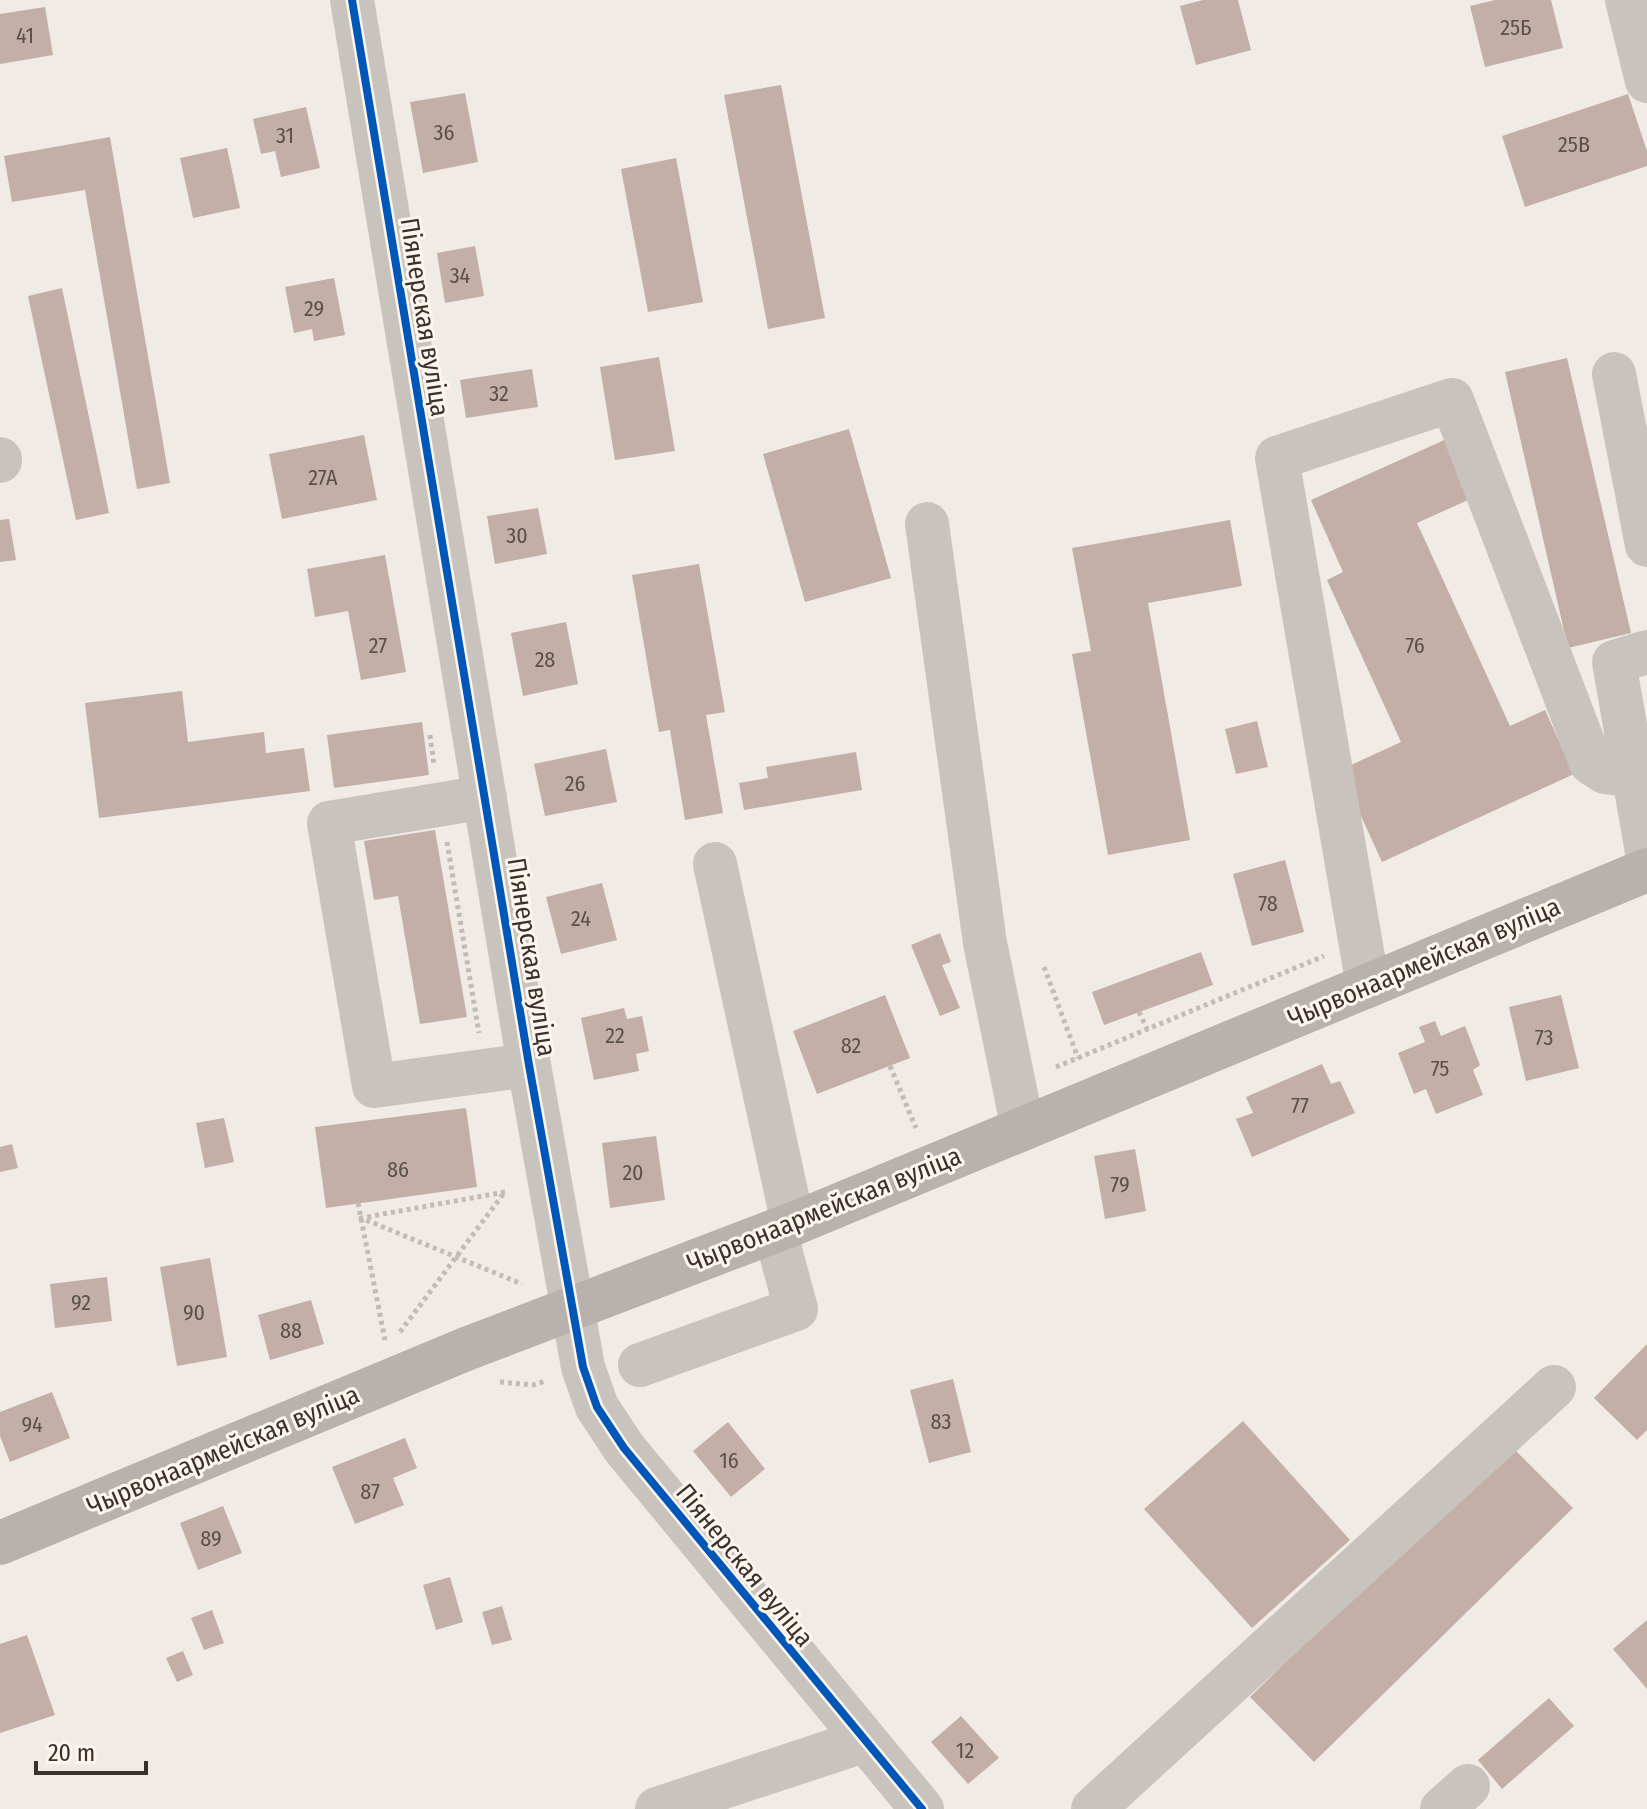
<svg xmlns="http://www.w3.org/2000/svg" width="1647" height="1809" font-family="'Fira Sans Condensed',sans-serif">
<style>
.building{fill:#c3afa7}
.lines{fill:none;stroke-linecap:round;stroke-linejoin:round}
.path{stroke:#c2bbb6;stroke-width:5;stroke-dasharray:4 4;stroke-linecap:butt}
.minor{stroke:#c9c3be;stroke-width:44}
.major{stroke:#b8b1ad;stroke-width:44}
.cycleway-casing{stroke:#fbf5ee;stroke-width:13}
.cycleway{stroke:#0057b8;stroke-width:8}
.labels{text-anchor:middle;stroke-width:6;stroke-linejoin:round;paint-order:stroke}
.number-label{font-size:22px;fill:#5d504a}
.street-label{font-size:26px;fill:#3b302b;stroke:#fbf5ee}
</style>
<rect width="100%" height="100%" fill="#f0ebe5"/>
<path class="building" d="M1203,0H1238L1251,50L1196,65L1180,6Z
M1495,0H1551L1563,48L1485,67L1470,6Z
M45,7L53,55L0,64V14Z
M781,85L825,318L768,329L724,95Z
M465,93L478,162L423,173L410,102Z
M1628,94L1647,151V166L1525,207L1502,136Z
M306,107L320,168L281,177L275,151L261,154L253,119Z
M110,137L170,483L137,489L85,190L12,202L4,156Z
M227,148L240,208L193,218L180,158Z
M676,158L703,302L648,312L621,169Z
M475,246L484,296L445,303L437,253Z
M334,278L345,335L314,341L312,329L294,333L285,287Z
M62,288L109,513L76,520L28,296Z
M659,357L675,451L615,460L600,367Z
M1567,358L1631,633L1568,648L1505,372Z
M532,369L538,407L466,418L460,380Z
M849,429L891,578L805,602L763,454Z
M364,435L377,500L282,519L269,454Z
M1451,437L1477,496L1417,523L1510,726L1545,710L1574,774L1382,862L1340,770L1401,742L1327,580L1343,572L1311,500Z
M538,508L547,554L495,564L487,516Z
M9,519L16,560L0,562V520Z
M1230,520L1242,586L1148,603L1190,840L1108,855L1072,654L1091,651L1072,548Z
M385,555L406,672L361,680L348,611L315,617L307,569Z
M699,564L725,712L706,715L723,813L685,820L670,730L659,732L632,575Z
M566,622L578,684L523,696L511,633Z
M182,691L188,742L264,732L266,753L304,748L310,791L99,818L85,703Z
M1257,721L1268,767L1236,774L1225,729Z
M422,722L429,775L334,788L327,735Z
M606,749L617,802L545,816L534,764Z
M856,752L862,790L744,810L739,783L768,778L766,767Z
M435,830L467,1017L420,1024L398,896L374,900L364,841Z
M1285,860L1304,932L1252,946L1233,874Z
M602,883L617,940L561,954L546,897Z
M940,933L951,962L942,965L960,1008L940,1016L911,945Z
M1201,952L1213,985L1104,1025L1092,992Z
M885,995L910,1058L817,1094L793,1031Z
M1561,995L1579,1068L1526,1081L1509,1007Z
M624,1008L627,1019L642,1016L649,1051L636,1054L639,1071L594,1080L581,1018Z
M1435,1021L1441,1036L1465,1026L1480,1065L1473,1070L1483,1095L1436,1114L1426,1089L1414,1094L1398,1053L1425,1042L1419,1027Z
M1322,1064L1331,1084L1340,1081L1355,1113L1252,1157L1236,1119L1253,1113L1246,1097Z
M466,1108L477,1187L326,1208L315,1127Z
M224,1118L234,1162L205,1168L196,1123Z
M656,1136L665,1200L610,1208L602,1143Z
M12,1144L18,1168L0,1172V1147Z
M1135,1149L1146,1211L1105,1219L1094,1156Z
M210,1258L227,1357L177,1366L160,1267Z
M107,1277L112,1321L55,1328L50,1284Z
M311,1300L324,1344L270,1360L258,1315Z
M1647,1344V1430L1637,1440L1594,1398Z
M953,1379L971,1452L929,1463L910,1390Z
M52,1392L70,1438L10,1462L0,1436V1412Z
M1243,1421L1350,1540L1252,1628L1144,1509Z
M728,1422L765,1469L731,1497L693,1451Z
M405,1438L417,1468L393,1478L404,1505L355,1524L332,1467Z
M1509,1444L1573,1508L1314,1762L1250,1697Z
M223,1506L242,1553L198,1570L180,1523Z
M450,1577L463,1622L436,1630L423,1585Z
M502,1606L512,1640L492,1645L482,1612Z
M212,1610L224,1643L204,1650L191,1618Z
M1647,1620V1689L1613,1649Z
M27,1635L55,1715L0,1733V1644Z
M183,1651L193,1675L177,1682L166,1658Z
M1549,1698L1574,1726L1502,1789L1478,1760Z
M961,1716L999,1758L968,1784L931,1742Z"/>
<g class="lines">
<path class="path" d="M430,735L434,765
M447,842L479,1033
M1044,967L1078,1058
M1139,1012L1147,1029
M890,1066L916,1128
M1056,1067L1324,956
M505,1192L361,1218L522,1284
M358,1203L385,1340
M400,1332L504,1193
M500,1382L533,1385L545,1381"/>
<path class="minor" d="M352,0L529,1065L583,1367L597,1407L624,1448L922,1809
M1627,0L1647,81
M1614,374L1647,545
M0,459V461
M927,524L985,943L1023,1129
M1647,652L1614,662L1647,852
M485,797L329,823L374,1086L529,1065
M715,864L793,1224
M1368,986L1277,458L1452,400L1591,763L1605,772L1633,776
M640,1365L796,1309L775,1231
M657,1809L863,1741
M1093,1809L1554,1387
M1442,1809L1468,1786"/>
<path class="major" d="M0,1543L466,1349L793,1224L1647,870"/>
<defs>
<path id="cycleway" d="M352,0L529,1065L583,1367L597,1407L624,1448L922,1809"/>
</defs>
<use href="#cycleway" class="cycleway-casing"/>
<use href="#cycleway" class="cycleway"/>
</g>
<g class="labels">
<g class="number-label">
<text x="1516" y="35">25Б</text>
<text x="25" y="43">41</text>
<text x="444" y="140">36</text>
<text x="285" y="143">31</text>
<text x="1574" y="152">25В</text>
<text x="460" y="283">34</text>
<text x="314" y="316">29</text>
<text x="499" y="401">32</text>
<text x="323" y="485">27А</text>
<text x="517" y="543">30</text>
<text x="378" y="653">27</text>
<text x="1415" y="653">76</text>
<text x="545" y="667">28</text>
<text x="575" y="791">26</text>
<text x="1268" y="911">78</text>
<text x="581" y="926">24</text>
<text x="615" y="1043">22</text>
<text x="1544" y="1045">73</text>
<text x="851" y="1053">82</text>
<text x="1440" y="1076">75</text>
<text x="1300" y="1113">77</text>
<text x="398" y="1177">86</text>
<text x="633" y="1180">20</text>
<text x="1120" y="1192">79</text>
<text x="81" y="1310">92</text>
<text x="194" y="1320">90</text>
<text x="291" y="1338">88</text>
<text x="941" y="1429">83</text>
<text x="32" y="1432">94</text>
<text x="729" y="1468">16</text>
<text x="370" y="1499">87</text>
<text x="211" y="1546">89</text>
<text x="965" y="1758">12</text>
</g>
<g class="street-label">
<text transform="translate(425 317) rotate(81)" y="9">Піянерская вуліца</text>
<text transform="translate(532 957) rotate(81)" y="9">Піянерская вуліца</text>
<text transform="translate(1424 962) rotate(-23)" y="9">Чырвонаармейская вуліца</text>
<text transform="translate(824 1209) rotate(-22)" y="9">Чырвонаармейская вуліца</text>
<text transform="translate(223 1450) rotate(-23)" y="9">Чырвонаармейская вуліца</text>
<text transform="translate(745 1565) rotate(51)" y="9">Піянерская вуліца</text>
</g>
</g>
<path d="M36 1761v12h110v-12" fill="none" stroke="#3b302b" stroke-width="4"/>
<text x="48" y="1761" font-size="24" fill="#3b302b" stroke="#fbf5ee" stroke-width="6" paint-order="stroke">20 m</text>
</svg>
